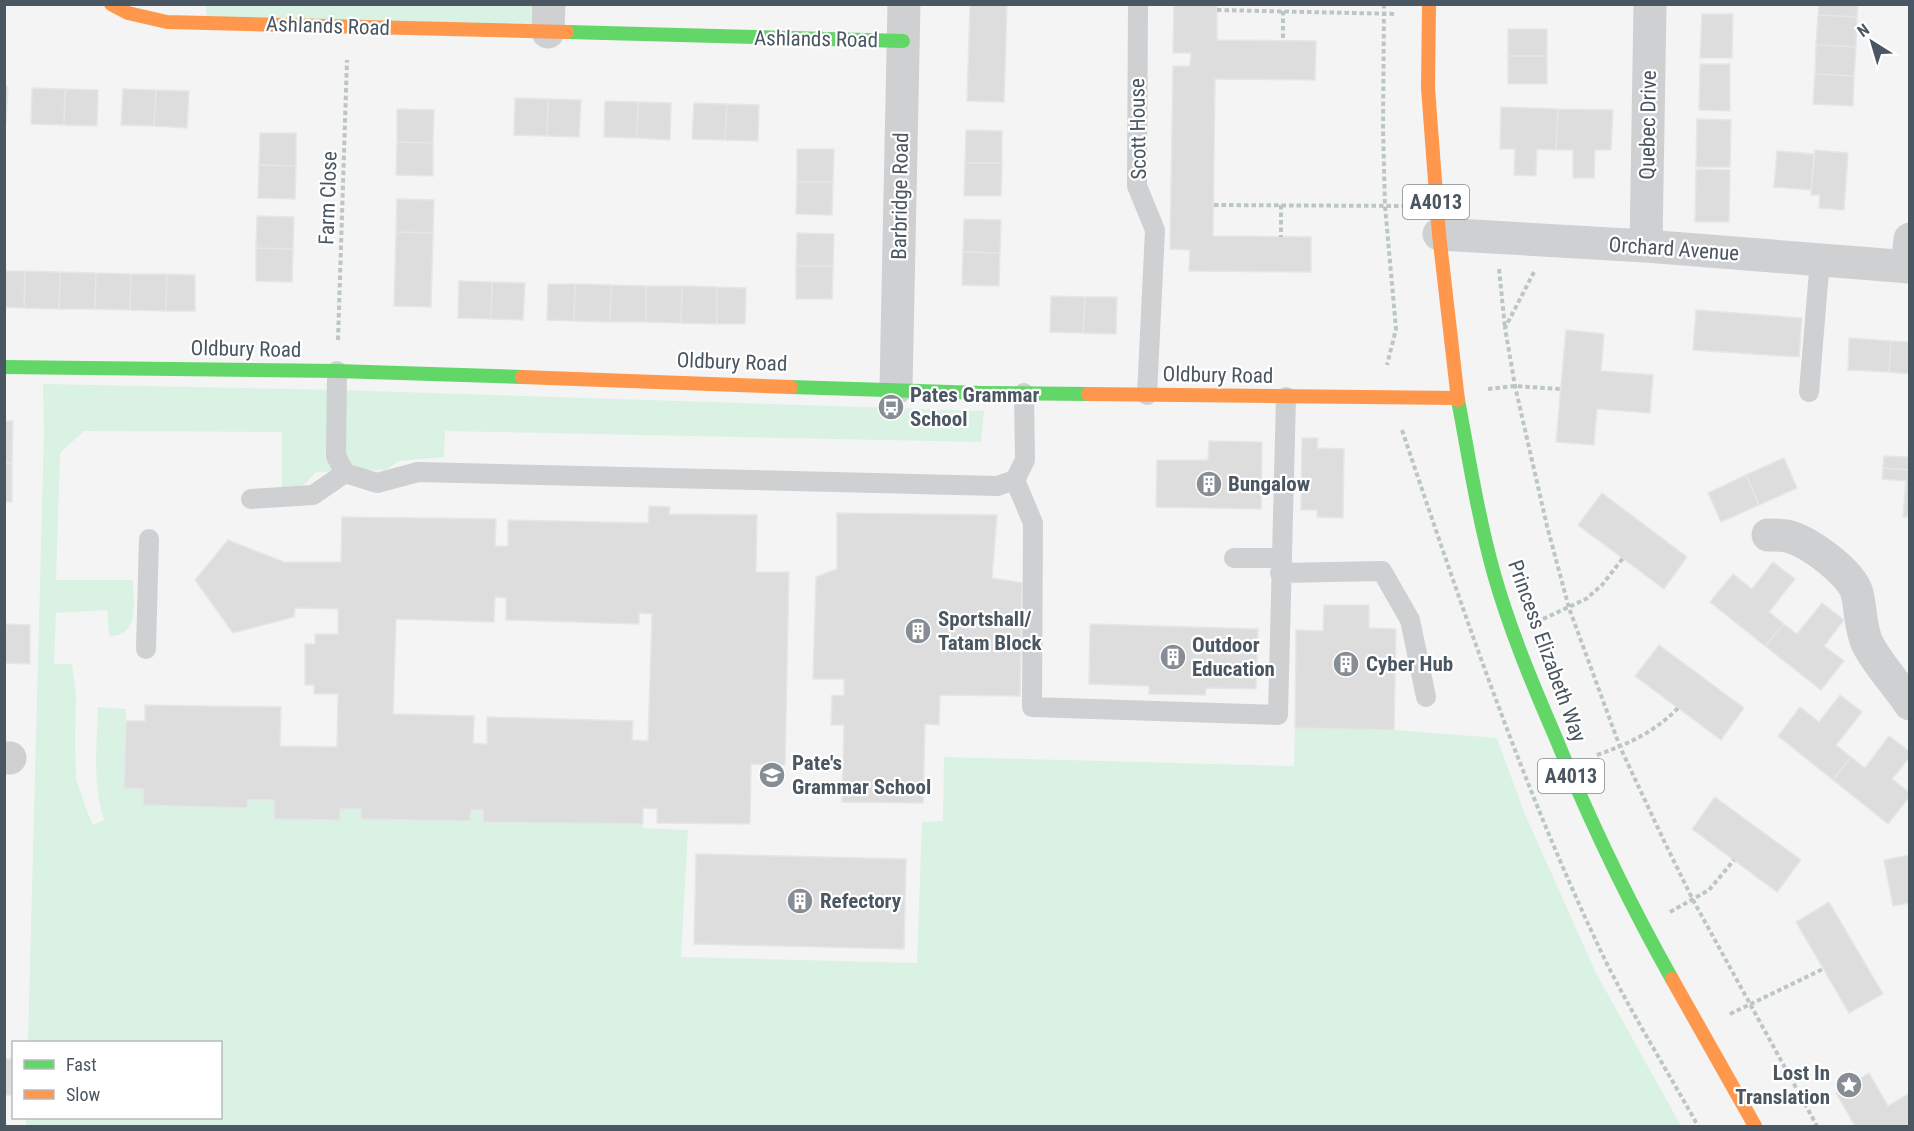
<svg xmlns="http://www.w3.org/2000/svg" width="1914" height="1131" font-family="'Roboto Condensed',sans-serif">
<style>
.green{fill:#d9f2e3}
.building{fill:#ddddde;stroke:#e5e6e7;stroke-width:1.5;fill-rule:evenodd}
.lines{fill:none;stroke-linecap:round;stroke-linejoin:round}
.path{stroke:#bcc7c4;stroke-width:4;stroke-dasharray:4.5 3;stroke-linecap:butt}
.lane{stroke:#ced0d2;stroke-width:20}
.street{stroke:#ced0d2;stroke-width:33}
.fast{stroke:#63d668;stroke-width:14}
.slow{stroke:#ff974d;stroke-width:14}
.labels{text-anchor:middle;stroke-width:4.5;stroke-linejoin:round;paint-order:stroke}
.shield{fill:#fff;stroke:#808990;stroke-width:1.5}
.shield-label{font-size:20px;font-weight:bold;fill:#4a5661}
.street-label{font-size:21px;fill:#4a5661;stroke:#fff}
.poi-label{font-size:21px;font-weight:bold;fill:#4a5661;stroke:#fff;text-anchor:start}
</style>
<rect width="100%" height="100%" fill="#f4f4f4"/>
<path class="green" d="M206,5H549L548,32L206,23Z
M43,384L337,390L984,411L981,442L445,431L444,457L399,461L386,470L316,472L302,487H282V432L84,431L60,453L56,580H133C133,602 141,636 109,636L107,610L56,613L54,664H72L76,695L75,742L76,779L87,811L93,825L104,820C92,783 97,745 98,707L126,709L124,788L143,789V805L247,808L248,800H274V819L340,809H361V819L470,821L471,810H483L484,822L643,824V828L688,830L681,957L917,963L922,822L943,821L944,757L1294,766L1295,728L1394,730L1497,738L1524,812L1596,973L1681,1126H26V1118H220V1042H28L44,431Z"/>
<path class="building" d="M970,4H1007L1004,102L967,101Z
M1174,4H1217V40L1316,41L1315,80L1215,79L1213,236L1311,237V272L1189,271L1190,250L1170,249L1173,66H1190L1191,53H1173Z
M1819,4H1858L1857,17L1818,15Z
M1702,14H1733L1732,58H1700Z
M1818,15L1857,17L1856,47L1816,45Z
M1508,29H1547V56H1508Z
M1816,45L1856,47L1854,76L1815,74Z
M1508,56H1547V84H1508Z
M1700,64H1730V111L1699,110Z
M1815,74L1854,76L1853,106L1813,104Z
M4,86L8,87L6,123H4Z
M32,88L65,89L64,125L31,124Z
M65,89L98,90L97,126L64,125Z
M123,89L156,90L154,126L121,125Z
M156,90L189,91L187,128L154,126Z
M515,98L548,99L547,136L514,135Z
M548,99L581,100L579,137L547,136Z
M605,101L638,102L637,138L604,137Z
M638,102L671,103L670,140L637,138Z
M694,103L727,104L725,140L692,139Z
M727,104L759,105L758,141L725,140Z
M1501,107L1558,109L1556,150L1537,149L1536,176L1514,175L1515,149H1500Z
M397,109L434,110L433,143L397,142Z
M1558,109L1613,110L1611,150H1595L1594,178H1573V150H1556Z
M1697,119L1731,120L1730,167H1696Z
M966,130L1002,131V163H965Z
M260,133H296V166L259,165Z
M397,142L433,143V176L396,175Z
M797,149H834L833,182H797Z
M1815,150L1848,153L1844,210L1819,208L1820,195H1811Z
M1777,151L1814,154L1811,190L1774,187Z
M965,163H1002L1001,196H964Z
M259,165L296,166L295,199L258,198Z
M1696,169L1730,170L1729,222H1695Z
M797,182H833L832,215L796,214Z
M397,199L434,200L433,233L396,232Z
M257,216L294,217L293,249L256,248Z
M964,219L1001,220L1000,253L963,252Z
M396,232L433,233L431,307L394,306Z
M797,233L834,234L833,266H796Z
M256,248L293,249L292,282L256,281Z
M963,252L1000,253L999,286L962,285Z
M796,266H833L832,299H796Z
M4,271H25L24,308L4,307Z
M25,271L60,272L59,309L24,308Z
M60,272L96,273L95,309H59Z
M96,273L131,274L130,310L95,309Z
M131,274H167L166,311L130,310Z
M167,274L195,275V311H166Z
M459,281L492,282L491,319L458,318Z
M492,282L525,283L523,320L491,319Z
M548,284H575L574,321L547,320Z
M575,284L611,285L610,322L574,321Z
M611,285L646,286V322H610Z
M646,286H682L681,323L646,322Z
M682,286L717,287V324L681,323Z
M717,287L746,288L745,324H717Z
M1051,296L1085,297L1083,333L1050,332Z
M1085,297H1117L1116,334L1083,333Z
M1696,310L1802,318L1799,357L1693,350Z
M1566,330L1604,334L1601,371L1653,375L1650,413L1597,409L1594,445L1556,442Z
M1849,338L1891,341L1889,372L1848,370Z
M1891,341L1910,342V374L1889,372Z
M4,421H13L12,463H4Z
M1302,438H1318L1317,448L1344,449L1343,518L1317,517V510H1301Z
M1209,441L1262,442L1261,509L1156,507L1157,460H1208Z
M1910,441V470L1883,468L1884,456L1908,457Z
M1784,458L1797,488L1759,505L1746,475Z
M4,463H12V502H4Z
M1883,468L1910,470V517H1903L1906,481L1882,479Z
M1746,475L1759,505L1721,522L1708,493Z
M1602,493L1687,557L1664,589L1578,525Z
M649,506L670,507L669,514L757,515L756,572H789L785,765L751,764L750,824L657,823V809L643,808V824L483,822V810H471L470,821L361,819V809H340V820L274,819V800H248L247,808L143,805V789L124,788L126,721H145V705L281,707L280,746L337,747L338,694H314V685H305V644H315V634H338V609L295,608L294,617L233,633L195,580L228,540L284,562H341L342,517L496,519L495,546H508V520L648,523ZM495,597L506,598V620L639,624V613L652,614L648,741L632,740L633,721L487,717V744L473,743L474,716L393,714L396,619L494,622Z
M837,513L997,515L992,578L1022,583L1020,696L940,695L939,725L925,724L923,803L842,802L844,725H831L832,695L844,696V679H813L816,577L837,569Z
M1773,562L1795,579L1769,612L1784,624L1765,646L1710,602L1733,574L1752,589Z
M1822,603L1844,620L1824,646L1844,661L1821,690L1765,646L1784,624L1797,634Z
M1324,605H1369V628L1396,629L1394,730L1295,728L1296,630L1323,631Z
M6,624L30,625V664L5,663Z
M1090,624L1258,629L1256,689L1206,688L1205,695L1149,694V686L1089,684Z
M1659,645L1744,708L1721,740L1635,676Z
M1840,695L1862,712L1836,745L1851,757L1833,780L1778,736L1800,707L1819,722Z
M1889,736L1910,752V757L1892,779L1910,793V796L1888,824L1833,780L1851,757L1865,768Z
M1715,797L1801,860L1777,892L1692,829Z
M696,854L906,859L904,949L694,944Z
M1910,855V903L1893,906L1884,860Z
M1829,902L1883,994L1849,1013L1796,922Z
M4,1059H12V1095H4Z
M1869,1073L1888,1106L1910,1093V1126H1855L1836,1093Z"/>
<g class="lines">
<path class="path" d="M1384,4L1383,129L1385,206L1396,329L1387,365
M1217,10L1396,14
M1283,11V41
M1214,205L1405,206
M1281,205V237
M1499,269L1505,328
M1534,272L1505,328L1515,386L1547,526L1569,608L1620,747L1665,843L1693,900L1817,1126
M338,340L347,60
M1488,389L1515,386L1561,389
M1402,430C1463,611 1524,792 1607,964C1635,1019 1668,1072 1698,1126
M1543,619L1586,599L1602,585L1623,558
M1597,755C1628,744 1655,732 1678,708
M1670,912L1709,890L1734,860
M1730,1014L1823,969"/>
<path class="lane" d="M1138,4L1137,186L1155,230L1147,395
M337,371L336,456L345,473L377,483L418,472L997,486L1015,480L1025,460L1024,393
M1809,392L1820,259
M1015,480L1033,523L1032,707L1278,715L1286,397
M251,499L313,495L345,473
M1234,558H1281
M1280,573L1382,571L1410,620L1426,697
M146,649L149,539"/>
<path class="street" d="M548,32L549,4
M1439,234L1646,246L1910,267
M1646,246L1650,4
M1907,267L1910,239
M896,388L904,4
M1768,535C1774,535 1781,535 1787,536C1808,541 1851,572 1857,593C1861,610 1860,626 1867,643C1878,665 1896,683 1910,704
M4,758H10"/>
<path class="fast" d="M567,32L903,41
M4,367L337,371L522,377
M791,387L982,393L1088,394
M1458,400C1469,458 1478,517 1494,574C1510,630 1532,683 1555,736C1589,819 1628,901 1672,979"/>
<path class="slow" d="M111,4L128,13L167,22L567,32
M1429,4L1428,88L1439,234L1458,400
M522,377L791,387
M1088,394L1458,398
M1672,979L1755,1126"/>
</g>
<defs>
<symbol id="bus-disc" viewBox="-11 -11 22 22"><circle r="9.5" fill="#868d94" stroke="#fff"/><path d="M-5-6H5V4H4V6H2V4H-2V6H-4V4H-5ZM-3.5-4V0h7V-4ZM-3.5 1.2v1.5H-2V1.2ZM2 1.2v1.5H3.5V1.2Z" fill="#fff"/></symbol>
<symbol id="building-disc" viewBox="-11 -11 22 22"><circle r="9.5" fill="#868d94" stroke="#fff"/><path d="M-4-6H4V6H1V3H-1V6H-4ZM-2.5-4.3h1.7v1.8h-1.7ZM.8-4.3h1.7v1.8H.8ZM-2.5-1h1.7V.8h-1.7ZM.8-1h1.7V.8H.8Z" fill="#fff"/></symbol>
<symbol id="school-disc" viewBox="-11 -11 22 22"><circle r="9.5" fill="#868d94" stroke="#fff"/><path d="M0-5L7-2L0 1L-7-2ZM-4 1L0 2.5L4 1V4Q0 6-4 4Z" fill="#fff"/></symbol>
<symbol id="sight-disc" viewBox="-11 -11 22 22"><circle r="9.5" fill="#868d94" stroke="#fff"/><path d="M0-6L1.8-2.2L6-1.7L2.9 1.2L3.7 5.4L0 3.3L-3.7 5.4L-2.9 1.2L-6-1.7L-1.8-2.2Z" fill="#fff"/></symbol>
</defs>
<g fill-rule="evenodd">
<use href="#bus-disc" x="876" y="392" width="30" height="30"/>
<use href="#building-disc" x="1194" y="469" width="30" height="30"/>
<use href="#building-disc" x="903" y="616" width="30" height="30"/>
<use href="#building-disc" x="1158" y="642" width="30" height="30"/>
<use href="#building-disc" x="1331" y="649" width="30" height="30"/>
<use href="#school-disc" x="757" y="760" width="30" height="30"/>
<use href="#building-disc" x="785" y="886" width="30" height="30"/>
<use href="#sight-disc" x="1834" y="1070" width="30" height="30"/>
</g>
<g class="labels">
<g class="shield">
<rect x="1403" y="185" width="66" height="34" rx="4.5"/>
<rect x="1538" y="759" width="66" height="34" rx="4.5"/>
</g>
<g class="shield-label">
<text x="1436" y="209">A4013</text>
<text x="1571" y="783">A4013</text>
</g>
<g class="street-label">
<text transform="translate(328 26) rotate(2)" y="7">Ashlands Road</text>
<text transform="translate(816 39) rotate(1)" y="7">Ashlands Road</text>
<text transform="translate(1648 125) rotate(-89)" y="7">Quebec Drive</text>
<text transform="translate(1138 129) rotate(-91)" y="7">Scott House</text>
<text transform="translate(900 196) rotate(-89)" y="7">Barbridge Road</text>
<text transform="translate(328 198) rotate(-88)" y="7">Farm Close</text>
<text transform="translate(1674 249) rotate(4)" y="7">Orchard Avenue</text>
<text transform="translate(246 349) rotate(1)" y="7">Oldbury Road</text>
<text transform="translate(732 362) rotate(2)" y="7">Oldbury Road</text>
<text transform="translate(1218 375) rotate(1)" y="7">Oldbury Road</text>
<text transform="translate(1547 651) rotate(70)" y="7">Princess Elizabeth Way</text>
</g>
<g class="poi-label">
<text x="910" y="402">Pates Grammar<tspan x="910" dy="24">School</tspan></text>
<text x="1228" y="491">Bungalow</text>
<text x="938" y="626">Sportshall/<tspan x="938" dy="24">Tatam Block</tspan></text>
<text x="1192" y="652">Outdoor<tspan x="1192" dy="24">Education</tspan></text>
<text x="1366" y="671">Cyber Hub</text>
<text x="792" y="770">Pate's<tspan x="792" dy="24">Grammar School</tspan></text>
<text x="820" y="908">Refectory</text>
<text x="1830" y="1080" text-anchor="end">Lost In<tspan x="1830" dy="24">Translation</tspan></text>
</g>
</g>
<rect width="1914" height="1131" fill="none" stroke="#4a5661" stroke-width="12"/>
<rect x="12" y="1041" width="210" height="78" fill="#ffffff" stroke="#b7bbc0" stroke-width="1.5"/>
<rect x="24" y="1060" width="30" height="9" fill="#63d668" stroke="#b7bbc0" stroke-width="1.5"/>
<text x="66" y="1071" font-size="18" fill="#4a5661">Fast</text>
<rect x="24" y="1090" width="30" height="9" fill="#ff974d" stroke="#b7bbc0" stroke-width="1.5"/>
<text x="66" y="1101" font-size="18" fill="#4a5661">Slow</text>
<g transform="translate(1872 42) rotate(323)" stroke="#ffffff" stroke-width="4.5" paint-order="stroke">
<path d="M0-4.5L10 22L0 15L-10 22Z" fill="#4a5661"/>
<text y="-9" font-size="16" font-weight="bold" text-anchor="middle" fill="#4a5661">N</text>
</g>
</svg>
